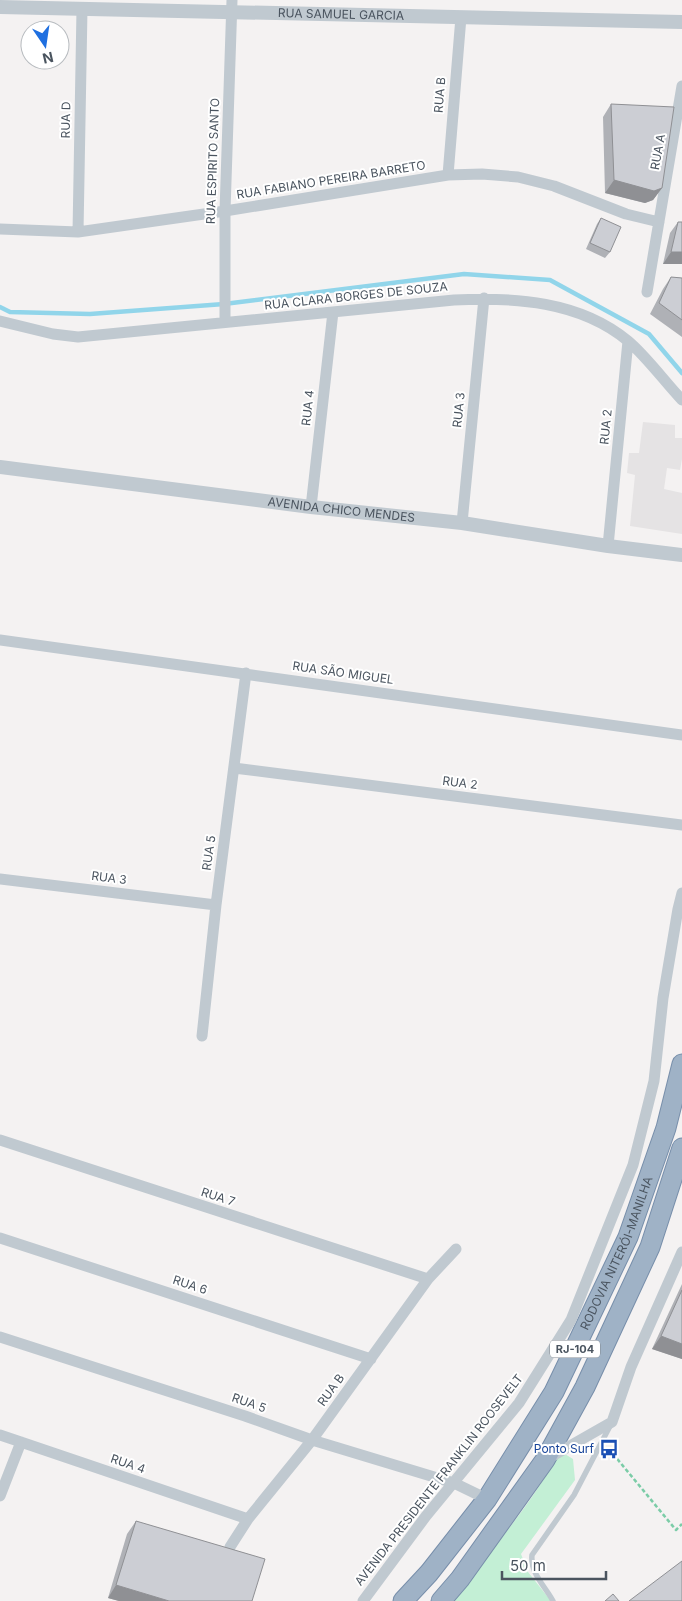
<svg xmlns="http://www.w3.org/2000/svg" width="682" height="1601" font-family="Inter,sans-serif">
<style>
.education{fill:#e5e3e4}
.green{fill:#c3efd5}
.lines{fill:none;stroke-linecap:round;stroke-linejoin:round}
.stream{stroke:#91d5ea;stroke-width:4.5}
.trunk-casing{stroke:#778eaa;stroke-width:21}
.path{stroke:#7bcca7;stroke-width:2.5;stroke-dasharray:4 2.5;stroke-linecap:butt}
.service{stroke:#c0c9d0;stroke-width:5.5}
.minor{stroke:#c0c9d0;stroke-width:11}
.tertiary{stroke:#c0c9d0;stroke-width:14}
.trunk{stroke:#9fb2c6;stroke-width:19}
.wall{fill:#afb1b6}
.shaded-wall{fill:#8f9094}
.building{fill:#ccced4;stroke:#8f9094}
.labels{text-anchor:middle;stroke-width:4;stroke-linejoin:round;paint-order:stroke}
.shield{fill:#fff;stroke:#80878f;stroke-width:1}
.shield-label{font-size:11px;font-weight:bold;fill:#4a545f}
.street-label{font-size:12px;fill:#4a545f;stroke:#fff}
.transit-label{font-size:12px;fill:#164399;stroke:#fff;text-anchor:end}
</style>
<rect width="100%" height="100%" fill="#f4f2f2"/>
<path class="education" d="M643,422L675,425V438H682V459L680,470L667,468L664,489L682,493V534L630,526L635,475L627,473L629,453H639Z"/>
<path class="green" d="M560,1451L573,1459L575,1480L521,1554L528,1572L551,1601H450C489,1553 531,1506 560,1451Z"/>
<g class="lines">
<path class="stream" d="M0,307L10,312L90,314L224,304L464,274L550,280L649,334L682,373"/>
<defs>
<g id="trunk">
<path id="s3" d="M403,1601L429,1573L487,1499L554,1392L628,1237L666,1128L682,1064"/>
<path d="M441,1601L460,1579L545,1460L585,1387L650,1247L682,1148"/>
</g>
</defs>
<use href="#trunk" class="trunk-casing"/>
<path class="path" d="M609,1449L676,1530L682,1524"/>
<path class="service" d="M553,1601C545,1586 530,1573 532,1555L574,1495L610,1426"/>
<path class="minor" d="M448,175L461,17
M0,229L78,232L225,211L448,175L482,174L518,177L554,186L626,214L659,222
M78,232L82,9
M647,292L682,86
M0,321L53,334L78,337L454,300C514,297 580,301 628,341C646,356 665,382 682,400
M225,322V211L232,0
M311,507L333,312
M462,523L484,298
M608,546L628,341
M0,640L682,735
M234,768L682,825
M0,879L216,905
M202,1036L216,905L246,673
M0,1140L428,1279
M0,1238L371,1359
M0,1337L245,1416L312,1440L454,1483L487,1499
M0,1435L248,1519
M547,1459L612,1422L631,1367L682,1252
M0,1496L21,1442
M230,1547L248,1519L312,1440L428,1279L456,1249
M363,1601L426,1516L519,1403L571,1320L633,1165L654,1081L663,998L678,909L682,893"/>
<g class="tertiary">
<path id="s1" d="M0,7L682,22"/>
<path id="s2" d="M0,467L311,507L462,523L608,546L682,555"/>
</g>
<use href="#trunk" class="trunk"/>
</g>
<path class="wall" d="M611,104L662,188L653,200L645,203L605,193L603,117Z
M601,218L610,252L605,258L586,249L597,224Z
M678,222L682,264H663L670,233Z
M671,277L682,278V337L650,314L663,289Z
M682,1284V1359L652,1349Z
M136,1521L252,1601H119L108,1598L127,1534Z"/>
<path class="shaded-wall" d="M614,180L662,188L653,200L645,203L605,193Z
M671,252H682V264H663Z
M661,1336L682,1344V1359L652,1349Z
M116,1585L169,1601H119L108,1598Z"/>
<path class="building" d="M611,104L674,107L662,188L654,191L614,180Z
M601,218L621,227L610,252L590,243Z
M678,222H682V252H671Z
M671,277L682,278V320L659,303Z
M682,1290V1344L661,1336Z
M136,1521L265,1559L252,1601H169L116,1585Z
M682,1561V1601H629Z
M613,1594L619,1601H605Z"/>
<defs>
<symbol id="bus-bare" viewBox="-9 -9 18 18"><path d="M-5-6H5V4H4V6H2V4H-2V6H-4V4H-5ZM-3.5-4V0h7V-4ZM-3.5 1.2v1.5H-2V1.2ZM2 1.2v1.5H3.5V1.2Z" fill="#1a4fb4" stroke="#fff" stroke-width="2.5" paint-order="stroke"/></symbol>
</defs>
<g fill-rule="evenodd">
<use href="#bus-bare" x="595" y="1435" width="28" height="28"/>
</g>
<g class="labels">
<rect class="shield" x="550" y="1340.5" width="50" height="17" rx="4"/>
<g class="shield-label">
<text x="575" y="1353">RJ-104</text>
</g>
<g class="street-label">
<text dy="4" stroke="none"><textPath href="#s1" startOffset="341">RUA SAMUEL GARCIA</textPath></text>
<text transform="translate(440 95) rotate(-85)" y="4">RUA B</text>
<text transform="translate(66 120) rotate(-89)" y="4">RUA D</text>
<text transform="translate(658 152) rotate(-80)" y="4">RUA A</text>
<text transform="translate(213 161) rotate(-88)" y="4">RUA ESPIRITO SANTO</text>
<text transform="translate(331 180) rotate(-9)" y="4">RUA FABIANO PEREIRA BARRETO</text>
<text transform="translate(356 296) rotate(-6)" y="4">RUA CLARA BORGES DE SOUZA</text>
<text transform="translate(308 408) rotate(-84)" y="4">RUA 4</text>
<text transform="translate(459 410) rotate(-84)" y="4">RUA 3</text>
<text transform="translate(606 427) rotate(-84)" y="4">RUA 2</text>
<text dy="4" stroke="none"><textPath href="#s2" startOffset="344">AVENIDA CHICO MENDES</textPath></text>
<text transform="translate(343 673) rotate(8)" y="4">RUA SÃO MIGUEL</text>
<text transform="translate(460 783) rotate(7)" y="4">RUA 2</text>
<text transform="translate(209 853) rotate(-82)" y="4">RUA 5</text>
<text transform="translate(109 878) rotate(7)" y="4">RUA 3</text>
<text transform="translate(218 1197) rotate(18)" y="4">RUA 7</text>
<text dy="4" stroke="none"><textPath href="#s3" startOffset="411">RODOVIA NITERÓI-MANILHA</textPath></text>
<text transform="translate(190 1285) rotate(18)" y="4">RUA 6</text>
<text transform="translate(331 1390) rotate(-54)" y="4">RUA B</text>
<text transform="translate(249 1403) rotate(19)" y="4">RUA 5</text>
<text transform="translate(128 1464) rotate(19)" y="4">RUA 4</text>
<text transform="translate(439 1480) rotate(-52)" y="4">AVENIDA PRESIDENTE FRANKLIN ROOSEVELT</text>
</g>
<g class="transit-label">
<text x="594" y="1453">Ponto Surf</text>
</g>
</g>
<g transform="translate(45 45) rotate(167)"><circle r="24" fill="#ffffff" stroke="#b7bbbf"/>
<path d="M0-4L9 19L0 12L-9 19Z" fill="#1f6fe0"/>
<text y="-8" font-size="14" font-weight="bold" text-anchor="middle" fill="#4a545f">N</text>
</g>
<path d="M502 1571v8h104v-8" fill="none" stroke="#4a545f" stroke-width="2.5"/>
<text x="510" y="1571" font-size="15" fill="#4a545f" stroke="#ffffff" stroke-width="4" paint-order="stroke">50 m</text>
</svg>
